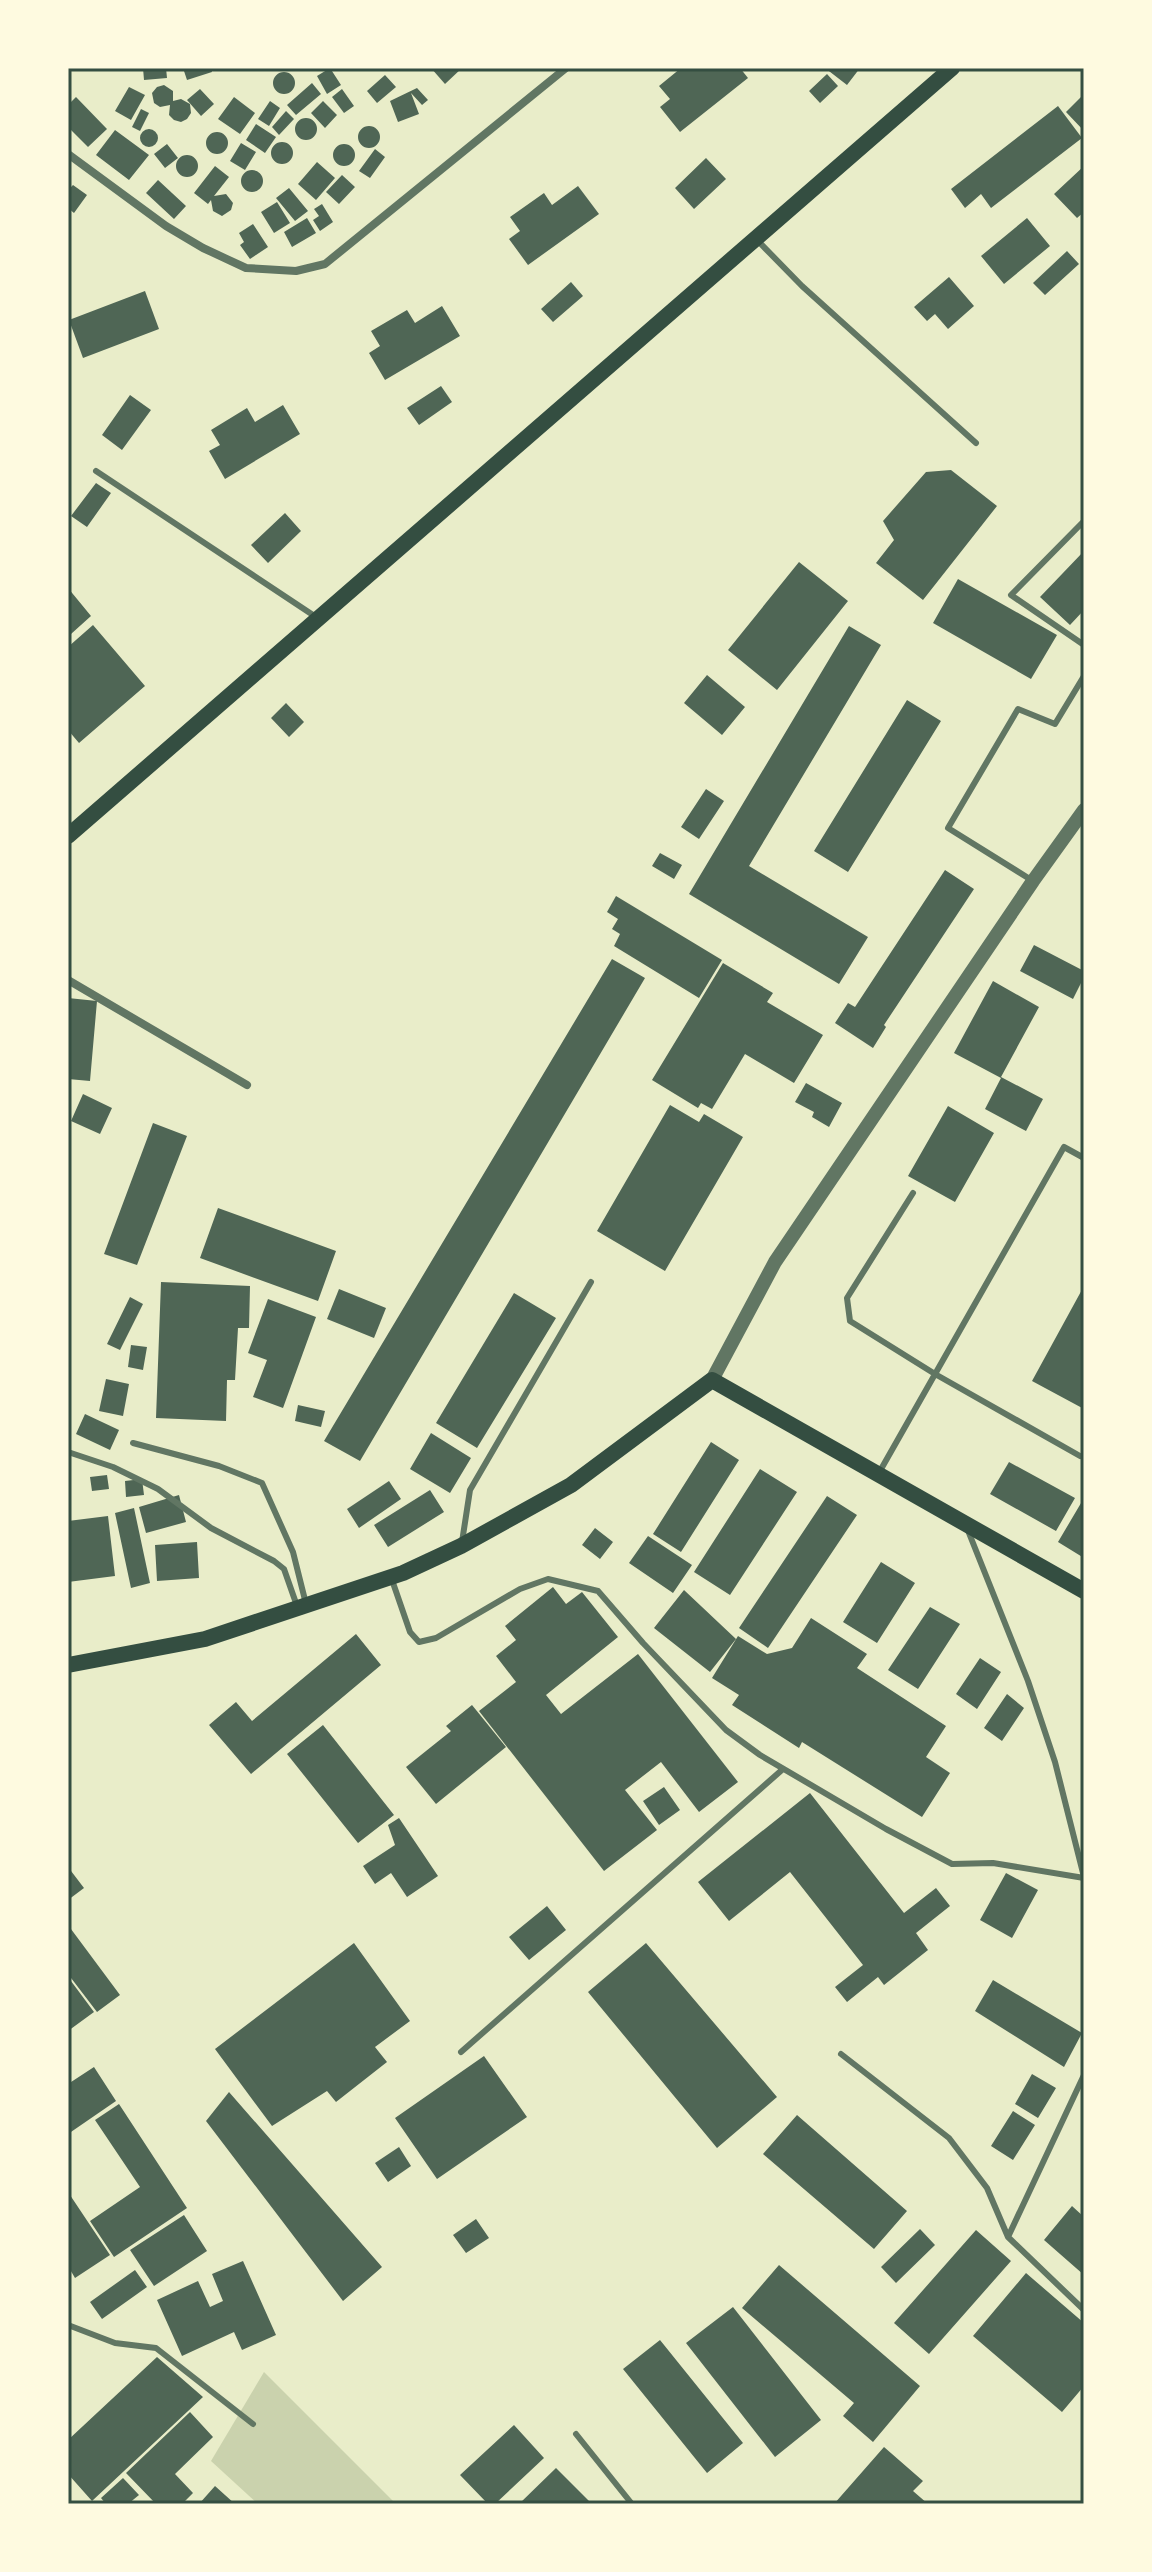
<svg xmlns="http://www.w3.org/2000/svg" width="1152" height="2572" font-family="Lato,sans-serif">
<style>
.green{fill:#cad2ad}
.building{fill:#4f6655}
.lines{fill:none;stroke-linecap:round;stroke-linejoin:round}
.service{stroke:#617663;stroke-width:6}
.minor{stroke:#617663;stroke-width:8}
.tertiary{stroke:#617663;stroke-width:14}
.secondary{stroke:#344e41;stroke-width:16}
.neatline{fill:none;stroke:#344e41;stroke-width:3}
</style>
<rect width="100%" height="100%" fill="#e9edc9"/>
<path class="green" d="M264,2372L396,2504H258L211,2461Z"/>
<path class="building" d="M143,68H166L167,78L144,80Z
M183,68H211L212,72L187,80Z
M330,68L341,85L327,94L317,76Z
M431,68H462L445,84Z
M681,68H699L701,71L705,68H740L748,78L680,132L660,107L670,99L659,86Z
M825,68H860L847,85Z
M273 83a11 11 0 1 1 22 0a11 11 0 1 1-22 0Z
M827,74L838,86L820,103L809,91Z
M385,75L396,87L377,103L367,91Z
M312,83L321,94L296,115L287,105Z
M164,85L173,91V101L181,99L190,104L191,113L187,119L181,122L174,120L169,115L170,105L160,107L154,103L152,93L157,87Z
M129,87L145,95L131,120L115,111Z
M417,88L428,100L422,105L411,93L419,114L398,122L390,101Z
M200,89L214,104L201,116L187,100Z
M342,89L354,106L344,113L332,97Z
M1084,94V131L1066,112Z
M76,97L107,129L88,147L68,127V105Z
M234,97L255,113L240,134L218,119Z
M270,101L280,108L269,126L258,119Z
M323,101L337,115L325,128L311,113Z
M1058,106L1082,138L991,208L981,194L965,208L951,189Z
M141,109L149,113L140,131L132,127Z
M286,111L294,119L279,135L272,127Z
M295 129a11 11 0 1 1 22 0a11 11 0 1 1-22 0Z
M256,124L276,137L265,153L246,140Z
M358 137a11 11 0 1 1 22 0a11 11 0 1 1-22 0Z
M140 138a9 9 0 1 1 18 0a9 9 0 1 1-18 0Z
M115,130L149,155L129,180L96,155Z
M206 143a11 11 0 1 1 22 0a11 11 0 1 1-22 0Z
M271 153a11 11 0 1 1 22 0a11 11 0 1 1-22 0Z
M241,143L256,152L245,170L230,161Z
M333 155a11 11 0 1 1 22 0a11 11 0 1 1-22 0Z
M167,144L178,158L165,168L154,154Z
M375,149L385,157L370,178L359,171Z
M176 166a11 11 0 1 1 22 0a11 11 0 1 1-22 0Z
M706,158L726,179L694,209L675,188Z
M317,162L335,178L316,200L298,184Z
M215,166L229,177L214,196L226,194L233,203L231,210L222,216L213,211L211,200L208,204L194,193Z
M1084,166V212L1077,218L1054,194Z
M241 181a11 11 0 1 1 22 0a11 11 0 1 1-22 0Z
M342,175L355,187L339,204L326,192Z
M158,180L186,206L174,219L146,193Z
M73,185L87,195L74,213L68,208V190Z
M578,186L599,214L528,265L509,239L520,231L510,217L544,193L552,205Z
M289,188L308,211L295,221L276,198Z
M277,202L290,223L274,233L261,212Z
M322,204L333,222L320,231L313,220L319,216L314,209Z
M307,218L316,233L292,247L284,232Z
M1027,218L1050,246L1004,284L981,256Z
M253,224L268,247L250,259L240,245L244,242L239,233Z
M1067,251L1079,264L1045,295L1033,283Z
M949,277L974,306L948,329L935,314L927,321L914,307Z
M571,282L583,296L553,322L541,309Z
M145,291L159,329L83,358L69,320Z
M442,306L460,336L385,380L369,353L380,346L371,331L407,310L415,323Z
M441,386L452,402L419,425L407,408Z
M130,395L151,410L122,450L102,435Z
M283,405L300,434L225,479L209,451L220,445L211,430L247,408L255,422Z
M951,470L997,506L923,600L876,563L894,540L883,521L926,472Z
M96,483L111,493L87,527L71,516Z
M285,513L301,531L268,563L251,545Z
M1084,551V610L1070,625L1040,597Z
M799,562L848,601L777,690L728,650Z
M958,579L1057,635L1031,679L933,623Z
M68,588L91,616L71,634L68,630Z
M93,625L145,686L79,743L68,730V647Z
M849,626L881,645L749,866L868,937L839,984L689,894Z
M707,675L745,707L722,735L684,703Z
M907,700L941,721L848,872L814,851Z
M286,703L304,722L289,737L271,718Z
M706,789L724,801L699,839L681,827Z
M660,853L682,865L674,879L652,866Z
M945,870L974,889L884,1025L886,1027L873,1048L835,1023L848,1003L855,1007Z
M616,896L722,960L699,998L614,946L620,934L612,929L618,919L607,912Z
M1034,945L1084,971V977L1073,999L1020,971Z
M612,959L645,978L360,1461L324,1441Z
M723,963L773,993L767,1002L823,1035L794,1083L745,1054L712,1109L701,1103L698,1108L652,1080Z
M993,981L1039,1007L1001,1077L1043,1099L1026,1131L985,1109L1001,1078L954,1053Z
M68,998L97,1001L90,1081L68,1079Z
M806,1083L842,1103L829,1127L812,1117L814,1112L795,1102Z
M83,1094L112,1108L100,1134L71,1121Z
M670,1105L699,1122L704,1114L743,1137L665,1271L597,1231Z
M948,1106L994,1133L955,1202L908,1176Z
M153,1123L187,1136L137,1265L104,1254Z
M218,1208L336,1251L318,1301L200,1258Z
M161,1282L250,1286L249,1328H238L235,1380H227L226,1421L156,1418Z
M1084,1286V1409L1032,1381Z
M339,1289L386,1308L374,1338L327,1319Z
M514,1293L556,1318L477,1448L436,1423Z
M130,1297L143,1304L120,1350L107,1344Z
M268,1299L316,1317L283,1408L253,1397L267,1360L248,1353Z
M131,1345L147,1347L143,1370L128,1367Z
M106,1379L129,1384L123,1416L99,1411Z
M298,1405L325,1411L321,1427L295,1421Z
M85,1414L119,1430L110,1450L76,1434Z
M431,1433L471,1458L450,1493L410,1469Z
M711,1442L739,1460L681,1552L653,1534Z
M1009,1462L1075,1498L1056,1531L990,1494Z
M760,1469L797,1492L730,1595L694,1572Z
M107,1475L109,1489L92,1491L90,1477Z
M142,1479L144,1495L126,1497L125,1481Z
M389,1481L401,1499L359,1528L347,1509Z
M430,1490L444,1512L388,1547L374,1525Z
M179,1495L186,1522L146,1533L139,1507Z
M827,1496L857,1515L768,1648L739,1628Z
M1084,1498V1558L1058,1542Z
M134,1508L150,1583L131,1588L115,1513Z
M108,1516L115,1576L68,1582V1521Z
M595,1528L613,1542L600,1559L582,1545Z
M648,1536L692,1565L673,1593L629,1563Z
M197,1542L199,1578L157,1581L155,1545Z
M881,1562L915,1583L877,1643L843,1622Z
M553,1587L566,1604L582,1592L618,1637L546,1695L561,1714L638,1654L738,1782L699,1812L661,1762L625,1790L657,1830L604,1871L479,1711L516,1682L496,1656L516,1640L505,1626Z
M684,1590L736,1639L710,1672L654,1628Z
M930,1607L960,1624L918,1689L888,1670Z
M811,1618L867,1654L857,1668L946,1726L926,1757L950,1773L922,1817L802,1742L799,1748L732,1705L739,1695L712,1678L738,1636L767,1654L792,1648Z
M356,1634L381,1665L251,1774L209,1725L236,1702L252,1721Z
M980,1658L1001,1672L977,1709L956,1694Z
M1007,1694L1024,1708L1002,1741L984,1728Z
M472,1705L506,1747L436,1804L406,1767L451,1731L446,1726Z
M323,1725L394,1815L358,1843L287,1754Z
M664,1787L680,1810L659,1825L643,1801Z
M810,1793L904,1913L936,1888L950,1906L916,1933L928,1950L884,1985L878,1977L847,2002L835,1987L863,1965L790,1872L729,1921L698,1882Z
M399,1818L438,1876L407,1897L391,1873L375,1884L363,1866L395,1845L388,1825Z
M68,1867L84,1888L68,1900Z
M1006,1873L1038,1890L1012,1938L980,1920Z
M547,1906L566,1930L529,1960L509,1937Z
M68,1925L120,1995L97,2012L68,1974Z
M354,1943L410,2021L375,2047L387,2062L336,2102L327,2091L272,2126L215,2049Z
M646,1943L777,2097L717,2148L588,1992Z
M68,1977L94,2012L68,2031Z
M993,1980L1082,2033L1064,2067L975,2011Z
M484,2056L527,2117L437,2179L395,2118Z
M94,2067L116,2101L68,2134V2084Z
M1032,2074L1056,2088L1038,2118L1015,2104Z
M229,2092L382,2267L343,2301L206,2121Z
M119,2104L187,2208L114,2257L90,2221L140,2187L95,2120Z
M1013,2111L1035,2125L1013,2160L991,2146Z
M797,2115L907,2211L874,2249L763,2154Z
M399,2147L411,2166L388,2182L375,2163Z
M68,2192L110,2255L75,2278L68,2266Z
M1072,2206L1084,2217V2275L1044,2240Z
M184,2215L207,2251L154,2286L130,2250Z
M476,2219L489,2238L466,2253L453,2235Z
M920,2229L935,2245L896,2283L881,2267Z
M976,2230L1011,2261L929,2354L894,2323Z
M243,2261L276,2335L242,2350L234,2332L182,2356L157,2300L198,2281L210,2307L223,2301L212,2274Z
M779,2265L920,2386L873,2442L843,2416L854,2403L742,2308Z
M135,2270L147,2287L102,2319L90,2302Z
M1026,2273L1084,2323V2386L1062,2412L973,2336Z
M733,2307L821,2420L775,2457L686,2343Z
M660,2340L743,2443L707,2473L623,2369Z
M157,2357L203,2397L92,2501L68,2474V2440Z
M190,2412L213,2437L175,2474L193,2493L182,2504H156L126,2473Z
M514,2425L544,2458L495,2504H488L460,2475Z
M884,2447L923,2481L913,2491L928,2504H834Z
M556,2468L592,2504H519Z
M123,2478L139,2495L128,2504H106L101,2498Z
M215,2486L235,2504H199Z"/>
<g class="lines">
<path class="service" d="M758,241L802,286L976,443
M96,471L316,617
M1084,521L1011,595L1084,645
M1033,881L948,828L1018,709L1055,724L1084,676
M913,1193L847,1298L850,1321L935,1374L1080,1456
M133,1443L219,1466L262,1483L293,1552L306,1604
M68,1452L113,1467L158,1489L211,1528L274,1561L284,1569L297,1606
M880,1471L1064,1147L1084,1158
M967,1528L1028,1681L1055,1762L1084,1877
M462,1542L470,1490L591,1282
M391,1577L410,1632L419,1642L436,1638L520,1589L548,1579L598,1591L643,1643L726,1730L760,1755L886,1829L952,1864L993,1863L1084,1878
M461,2052L783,1769
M841,2054L949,2138L987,2188L1008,2237L1084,2310
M1008,2237L1084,2075
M68,2325L115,2343L156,2348L253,2424
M576,2434L632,2504"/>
<path class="minor" d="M68,154L166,226L203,248L246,268L296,271L325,264L566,68
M68,980L247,1085"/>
<path class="tertiary" d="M712,1380L775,1262L1033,881L1084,810"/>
<path class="secondary" d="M68,836L952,68
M68,1665L205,1639L403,1573L461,1546L571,1485L712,1380L1084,1591"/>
</g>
<rect width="1152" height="2572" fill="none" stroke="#fefae0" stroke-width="140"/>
<rect x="70" y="70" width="1012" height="2432" class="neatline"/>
</svg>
